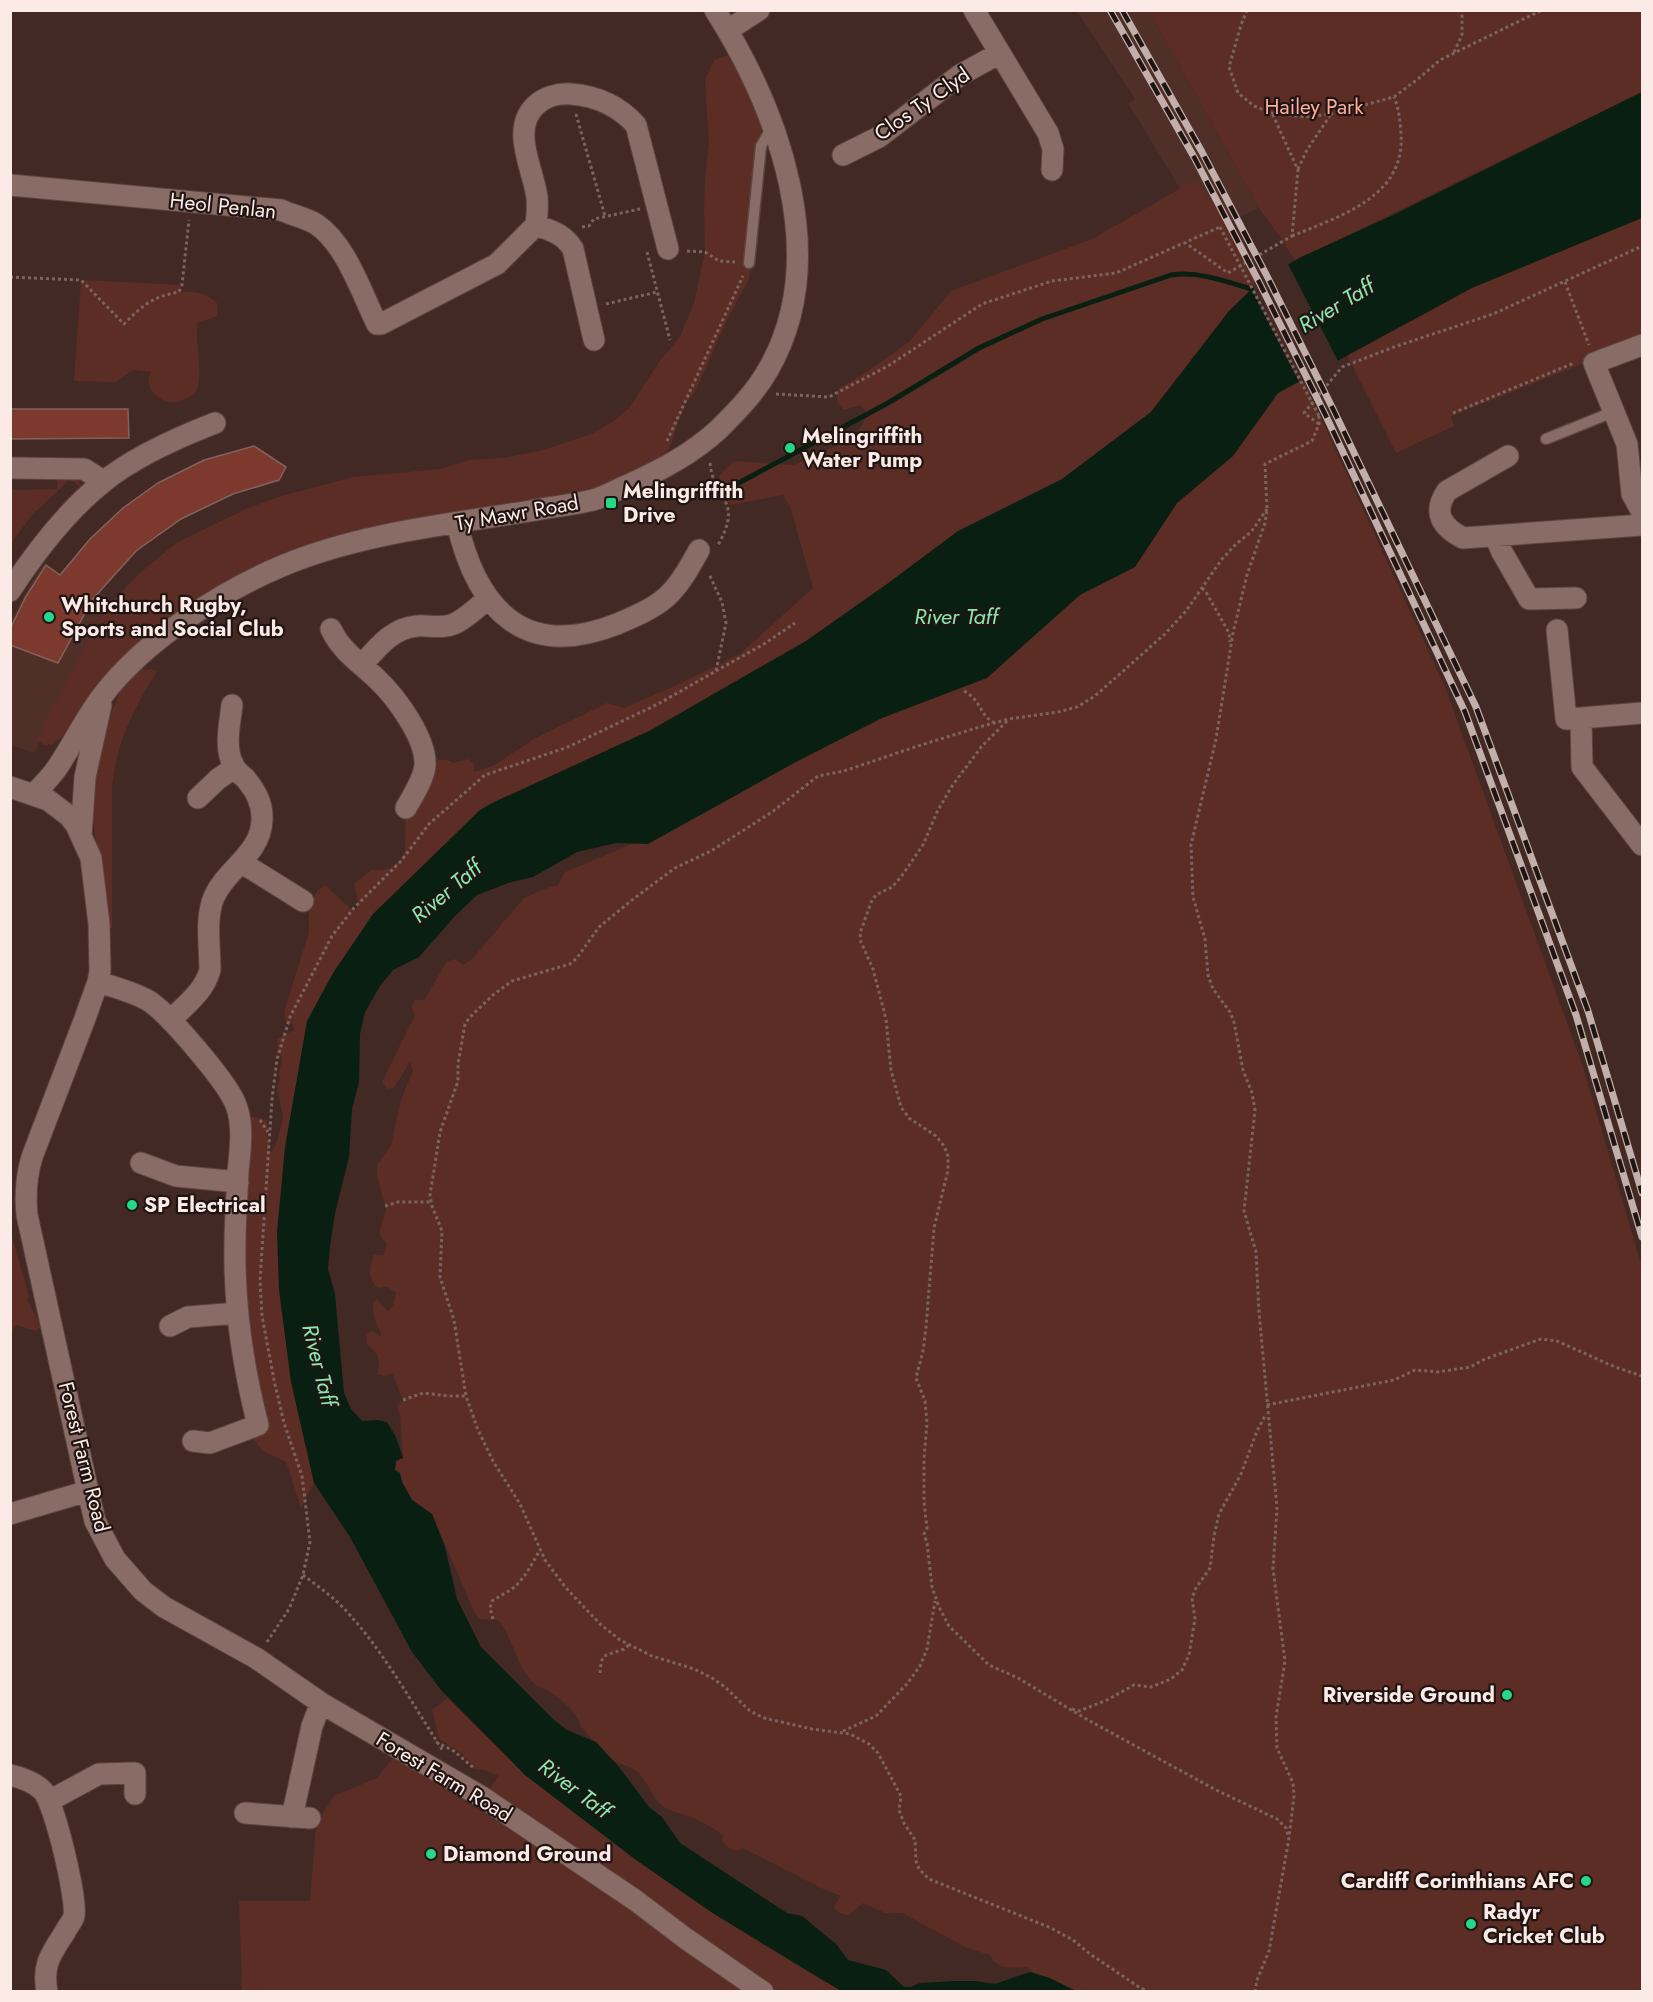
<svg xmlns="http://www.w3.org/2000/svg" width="1653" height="2002" font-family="Jost,sans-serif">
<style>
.built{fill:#4f2f28}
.green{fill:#5c2d24}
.water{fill:#081f12}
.pier{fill:#422924}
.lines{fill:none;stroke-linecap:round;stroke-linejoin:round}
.stream{stroke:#081f12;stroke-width:5}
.building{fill:#7d392e;stroke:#81635d;stroke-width:1.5}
.lane-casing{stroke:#5b4541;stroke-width:13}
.street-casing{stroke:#5b4541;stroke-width:23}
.path{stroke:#7b6460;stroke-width:3;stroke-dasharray:3 3;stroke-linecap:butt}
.lane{stroke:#8a6c66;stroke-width:10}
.street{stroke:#8a6c66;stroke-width:21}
.rail-casing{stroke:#c2aeaa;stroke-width:7}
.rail{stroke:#211513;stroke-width:4.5;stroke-dasharray:14;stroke-linecap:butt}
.path-bridge{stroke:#7b6460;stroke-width:3;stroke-dasharray:3 3;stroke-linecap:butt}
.poi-dot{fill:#23d886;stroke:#211513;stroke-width:2}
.labels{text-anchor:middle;stroke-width:4.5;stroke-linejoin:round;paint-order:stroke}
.street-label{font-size:21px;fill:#fbeae6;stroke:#211513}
.park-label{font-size:21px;fill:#ffac9b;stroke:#211513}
.poi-label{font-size:21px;font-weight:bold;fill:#fbeae6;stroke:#211513;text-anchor:start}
.water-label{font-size:22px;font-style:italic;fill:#86eaaf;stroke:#211513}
</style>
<rect width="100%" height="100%" fill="#422924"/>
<path class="built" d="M1077,11H1149L1259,208L1222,225L1182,192L1128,103L1135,99Z
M44,563L61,575L68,565L121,609L85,656L34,753L11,745L10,622L28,588Z"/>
<path class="green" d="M1149,11H1642V92L1295,261L1283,241L1259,208Z
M729,55L765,114L757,150L753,251L749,279L726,322L695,392L685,404L669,449L652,466L599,489L227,584L54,744L44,745L37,740L47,718L94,629L112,602L142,571L176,543L248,508L278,497L353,477L440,469L469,460L505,458L543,450L591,434L611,423L629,408L659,362L680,337L694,303L705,252L704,211L705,176L709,143L705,79L714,60Z
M1195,180L1228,222L1259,282L1229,311L1151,412L1062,479L958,531L887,584L806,641L651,730L336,992L322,1476L314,1483L301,1507L286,1462L263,1451L253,1439L256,1428L250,1384L235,1176L243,1115L267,1120V1134L271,1154L278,1139L283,1117L277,1088L280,1079L279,1073L282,1059L278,1048L277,1039L294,1030L293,1024L286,1021L284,1011L288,999L309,932V906L318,890L326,886L353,911L359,907L354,884L371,870C385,872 400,866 405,851C406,844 405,822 406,813C407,806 412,799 415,792C423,777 432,750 453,763L469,759L474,764V772L493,766L534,739L607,703L624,708L679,684L740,654L813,588L791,509L783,495L731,505L722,495L719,476L734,461L793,465L843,443L861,428L867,413L861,405L844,410L837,402L838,389L868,371L909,342L951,291L1092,239Z
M1642,189V340L1451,416L1454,426L1396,453L1347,355Z
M81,280L182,285L179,292C195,291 205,292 217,303V316L197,323C195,346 204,371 196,393C191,396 184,400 178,402C161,405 142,389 151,372L134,370L115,382L74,381Z
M1303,379L1445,687L1583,1067L1642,1267V1991H1052L1027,1967C1012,1968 997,1970 990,1955L967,1948L902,1913H885L863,1903L848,1915L842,1914L833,1908L841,1896L821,1888L743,1848L738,1851C731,1849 724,1846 722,1840L724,1836C716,1830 702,1821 693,1818C683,1814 671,1812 662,1806C654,1799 648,1784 641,1776C634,1765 620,1766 610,1758C599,1749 591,1737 581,1727C578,1712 560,1698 547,1690C543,1688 538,1687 535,1684C515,1667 515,1640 498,1620L481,1619L475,1614L432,1514L412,1500L402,1482L400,1473L395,1470L396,1461L403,1457L400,1416L397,1406L403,1400L392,1373L384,1376L377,1374C381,1359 379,1353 367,1345L366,1334L372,1331L382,1337L374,1317L373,1304L377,1299L388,1312L393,1305L396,1293L388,1287L378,1288C367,1279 369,1267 374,1255H384L387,1244L379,1234L386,1209L377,1175V1165L391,1145L401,1100L413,1070L410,1062L394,1088L387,1089L382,1082L415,1015L412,1008L414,1000H424L446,963L455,959L463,965L473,958L524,898L544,889L558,885L565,872L632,844L684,805L1278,393Z
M57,476H71L72,479L78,481L81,484L80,487L70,479L31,516L11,544V490L57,489Z
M150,669L157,671C133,711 117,740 112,788V928H109L91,807L93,782L103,734L123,684L135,672L141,670Z
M10,1203L11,1233L29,1296L27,1300L42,1327L35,1331L16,1325L11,1332Z
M448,1698C490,1742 541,1787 589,1824L762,1944L825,1982L856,1991H757L488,1791L499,1776L485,1770L473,1769C467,1754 453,1748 439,1739L432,1710Z
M394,1757L596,1883L755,1991H242L239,1901H310L316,1824L334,1796L377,1778Z"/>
<path class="water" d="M1642,92V218L1472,288L1278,393L1233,456L1177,503L1135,567L1080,595L987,678L882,718L794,763L648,844L616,843L577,852L533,877L508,883L477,895L455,916L419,957L393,970L380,986L365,1012L360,1034L359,1082L352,1109L349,1157L335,1213L330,1246L328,1269L335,1294L344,1393L351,1409L362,1421L378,1420L387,1422L396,1437L403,1458L396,1461L395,1470L400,1473L402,1482L412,1500L432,1514L445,1547L457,1599L481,1647L554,1720L567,1730L596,1742L619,1767L649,1807L662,1817L680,1843L787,1913L802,1916L836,1944L848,1960L886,1970L904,1987H911L920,1983L954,1981H975L995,1984L1030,1972L1050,1978L1076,1991H841L714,1914L636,1860L525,1775L441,1690L412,1652L350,1537L314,1483L291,1382L279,1290L277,1232L285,1147L307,1021L333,973L373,914L480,810L492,803L651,730L806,641L887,584L958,531L1062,479L1151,412L1229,311L1259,282L1299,258L1391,216Z"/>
<path class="pier" d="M1287,262L1339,363L1300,384L1250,286Z"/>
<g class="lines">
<path class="stream" d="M735,485L888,403L979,348L1042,319L1171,275C1198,271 1225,281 1251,289"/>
</g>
<path class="building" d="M10,409H128L129,438L10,439Z
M254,446L286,467L279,480L233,494L181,519L136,551L92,600L58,663L10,645V629L14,621L25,598L46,565L60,575L90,539L123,508L158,483L204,460Z"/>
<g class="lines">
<defs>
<path id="lane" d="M749,263L761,146L772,127
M1546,439L1613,412"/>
<path id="street" d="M974,10L1048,133L1053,149L1052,170
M728,30L759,10
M843,155L879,137L960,75L1000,53
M10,185L281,210C292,215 306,218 316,224C346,244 361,292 377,324H381L497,264L536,225C537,216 538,206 537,197C533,168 510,129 536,105C545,97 558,93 571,94C596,96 618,105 636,125L668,249
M536,225C552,231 564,234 573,249L594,340
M1642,345L1594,363L1627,444L1632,494L1642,512
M1508,456L1447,491C1432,513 1442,527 1463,538L1642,525
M12,468L84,469L103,481
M457,523C477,609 524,661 617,624C665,604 674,596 699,550
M1495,536L1502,552L1529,599L1576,598
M10,591C36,551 65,513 102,483C132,458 179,437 215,423
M331,629C341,651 360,663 377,679C396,697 427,739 425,766C423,781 413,795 406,808
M1557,630L1566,719L1581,718
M362,665C377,648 392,628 417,626C429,625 442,629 454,624C466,619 477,607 488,599
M1642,713L1581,718L1582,767L1642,845
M10,787L48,800L69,816L76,825L91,858L99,924L100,971L98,982L84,1021L32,1157C26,1177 25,1195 27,1215L88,1491L95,1521L115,1559L143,1591L164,1607L256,1658L321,1703L482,1797L635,1900L685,1938L763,1992
M34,794C43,785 52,776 59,765C74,742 86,717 103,695C144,641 220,592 282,566C357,534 449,524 530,511C550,507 572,505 593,500C604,497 616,490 628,485C661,470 692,454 719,429C737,411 755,393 768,370C833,258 779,111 715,10
M198,798L218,779L234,768
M81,836L85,777L101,705
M242,863L303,901
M98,982C114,987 134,992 149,1001C169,1014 228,1083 236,1105C244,1126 240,1151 238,1172C237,1197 235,1221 235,1245C234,1305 243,1367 258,1425L210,1443L193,1441
M171,1020C186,1004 204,992 210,970C210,947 205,918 214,897C226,869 261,854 262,820C263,803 255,790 245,778C240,774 235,770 233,764C224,747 230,723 232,705
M141,1163L176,1176L238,1182
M170,1326L188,1317L238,1313
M10,1514L88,1491
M10,1775C22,1778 35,1782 43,1791C55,1804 77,1899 74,1916C73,1921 67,1927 65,1932C51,1954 42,1964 47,1992
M49,1801L99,1774L135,1773V1794
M245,1813L310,1818
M292,1817L312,1726L321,1703"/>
</defs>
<use href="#lane" class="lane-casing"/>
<use href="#street" class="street-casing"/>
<path class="path" d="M1247,10L1241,25L1229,67L1238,93L1254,106L1272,113L1306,117L1331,114L1394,97L1418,79L1440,60L1542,10
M1454,52L1462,35V10
M576,114L605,216
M1298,169L1307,150L1331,114
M582,227L589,226L594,219L640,209
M1292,236C1340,216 1406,197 1401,133C1400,120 1399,109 1394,97
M1184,242L1228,273L1292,236L1298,170L1272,113
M687,251L705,252L719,261L735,262
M647,252L670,340
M10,277L81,280L124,324C143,305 152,297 179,292L182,285L189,220
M1565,282L1589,345
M606,304L657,292
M776,394L829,397L888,366L982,304L1052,281L1116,273L1220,227
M1453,413L1574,363
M1319,424L1304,413L1342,367L1394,347L1493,314L1642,246
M667,441L743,276
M710,463C714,502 744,499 718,545
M1202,588L1206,592L1229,633L1230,642
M716,671L764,644L795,623
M964,691C982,701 979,714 993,722
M1007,721L982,746L952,786L937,812L923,845L901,877L892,887L876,895L872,900L860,933L861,942L873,969L886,1019L891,1070L901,1107L909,1118L936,1136L944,1146L948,1156V1170L934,1228L926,1327L923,1351L916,1378L925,1401L927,1423L924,1458V1502L927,1528L924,1534L927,1543L932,1587L939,1607L949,1626L989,1665L1018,1678L1088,1720L1216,1790L1277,1819L1286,1828L1288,1835
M260,1120L268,1132
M385,1206L398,1202H431
M403,1400L423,1393L449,1396H466
M1267,1405L1394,1380L1415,1370L1438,1372L1470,1367L1485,1359L1541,1339L1557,1341L1615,1367L1642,1376
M303,1575C319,1587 336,1599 349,1614C386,1655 413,1705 443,1751
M493,1619L490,1608L492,1601L515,1587L526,1574L540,1550
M267,1642L289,1609L303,1575L310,1542L302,1476L284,1423L274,1380L262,1316L260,1280L272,1099L277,1059L290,1017L332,936L354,908L401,861L429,824L485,775L568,747L658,704L716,671L726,623L722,602L709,574
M600,1673L601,1662L604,1656L624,1649L630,1644
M1072,1709L1079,1711L1107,1700L1134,1685L1151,1687L1171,1679L1182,1670L1189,1655L1195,1619L1192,1598L1196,1588L1210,1568L1214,1536L1219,1514L1241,1474L1257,1431L1266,1414
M843,1731L876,1716L906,1685L920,1666L927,1649L935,1601
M436,1742L454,1751L475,1769
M1150,1992L1139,1987L1090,1954L1073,1940L1051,1928L929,1879L919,1869L916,1861L915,1840L904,1823L899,1810L901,1796L878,1753L869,1744L850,1734L812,1729L764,1718L750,1711L725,1687L712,1678L694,1669L652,1656L620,1640L600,1624L566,1588L545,1560L520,1504L493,1461L478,1430L466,1396L454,1320L440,1277L442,1231L432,1206L430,1195L440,1132L458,1081V1064L465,1024L470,1017L493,995L512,981L570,964L577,958L599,927L632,900L675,868L711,851L772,812L818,776L844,771L918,746L986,725L1009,719L1058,712L1077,707L1095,696L1165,634L1186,611L1222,559L1236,544L1251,532L1267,509
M1255,1992L1257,1980L1269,1951L1289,1838L1294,1796L1293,1783L1277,1748L1276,1717L1285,1661L1273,1569L1277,1508L1259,1312L1256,1252L1244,1211L1255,1110L1252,1093L1243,1070L1234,1022L1230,1012L1213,989L1208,975L1205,939L1193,897L1191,845L1216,739L1233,633L1247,575L1265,523L1267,509L1265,464L1312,441L1319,424V416"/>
<use href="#lane" class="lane"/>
<use href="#street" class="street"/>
<defs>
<path id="rail" d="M1110,10L1194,157L1259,282L1325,414L1465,712L1576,1015L1642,1237
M1122,10L1202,152L1268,278L1333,409L1476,707L1588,1011L1642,1193"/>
</defs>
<use href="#rail" class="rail-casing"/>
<use href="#rail" class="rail"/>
<path class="path-bridge" d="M1220,227L1319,416"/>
</g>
<g class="poi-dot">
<circle cx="790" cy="448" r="6"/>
<rect x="605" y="497" width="12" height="12" rx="3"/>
<circle cx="49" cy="617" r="6"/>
<circle cx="132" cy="1205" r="6"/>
<circle cx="1507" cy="1695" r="6"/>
<circle cx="431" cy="1854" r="6"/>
<circle cx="1586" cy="1881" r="6"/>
<circle cx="1471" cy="1924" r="6"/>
</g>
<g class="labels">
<g class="street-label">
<text transform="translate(922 104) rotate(-35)" y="7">Clos Ty Clyd</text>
<text transform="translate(223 206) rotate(6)" y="7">Heol Penlan</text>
<text transform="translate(517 513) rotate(-10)" y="7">Ty Mawr Road</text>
<text transform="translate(84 1457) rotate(76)" y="7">Forest Farm Road</text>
<text transform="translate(444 1777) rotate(31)" y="7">Forest Farm Road</text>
</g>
<g class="park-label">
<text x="1314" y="114">Hailey Park</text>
</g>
<g class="poi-label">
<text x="802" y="443">Melingriffith<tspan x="802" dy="24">Water Pump</tspan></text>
<text x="623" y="498">Melingriffith<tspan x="623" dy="24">Drive</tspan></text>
<text x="61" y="612">Whitchurch Rugby,<tspan x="61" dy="24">Sports and Social Club</tspan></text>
<text x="144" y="1212">SP Electrical</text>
<text x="1495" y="1702" text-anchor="end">Riverside Ground</text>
<text x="443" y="1861">Diamond Ground</text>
<text x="1574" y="1888" text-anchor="end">Cardiff Corinthians AFC</text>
<text x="1483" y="1919">Radyr<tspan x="1483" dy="24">Cricket Club</tspan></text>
</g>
<g class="water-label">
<text transform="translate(1336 305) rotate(-31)" y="8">River Taff</text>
<text x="956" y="624">River Taff</text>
<text transform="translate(446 891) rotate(-40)" y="8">River Taff</text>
<text transform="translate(320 1365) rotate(76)" y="8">River Taff</text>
<text transform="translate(575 1788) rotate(37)" y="8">River Taff</text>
</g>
</g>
<rect width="1653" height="2002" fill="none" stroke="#fbeae6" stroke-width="24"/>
</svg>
